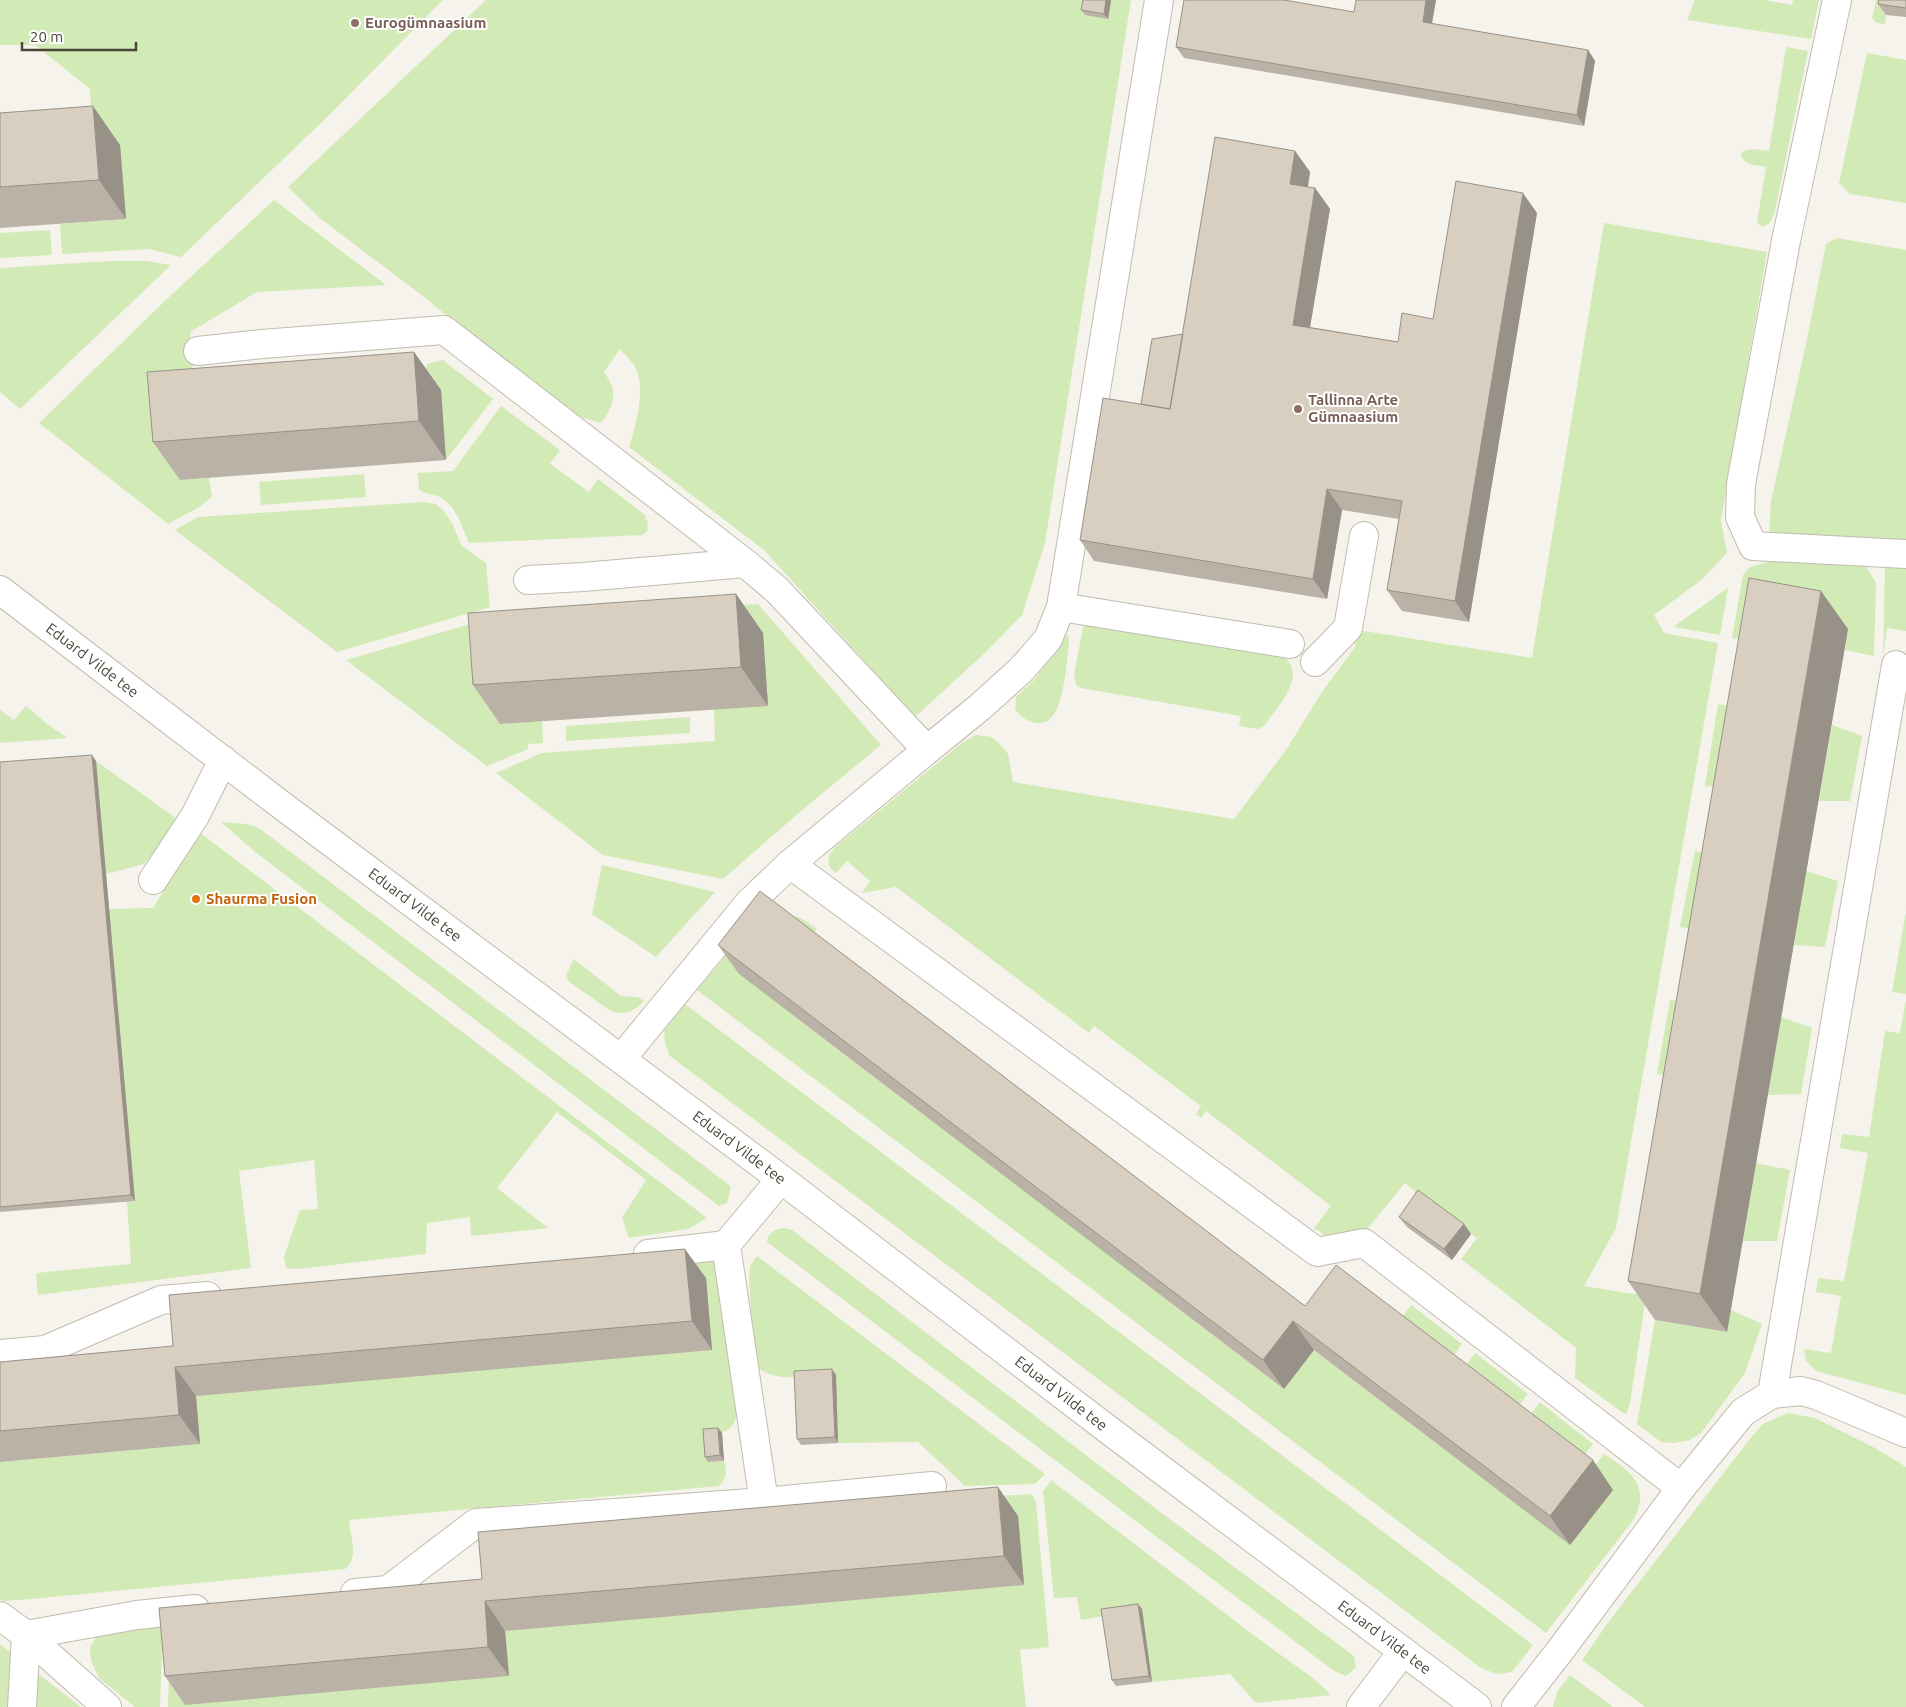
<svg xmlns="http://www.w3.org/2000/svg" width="1906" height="1707" font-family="Ubuntu,sans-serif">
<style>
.green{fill:#d2eab5}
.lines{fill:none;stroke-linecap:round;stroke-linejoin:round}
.minor-casing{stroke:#c2bbae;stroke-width:30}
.minor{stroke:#fff;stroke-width:28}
.wall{fill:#bab2a6}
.shaded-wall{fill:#979187}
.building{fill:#d8cfc1;stroke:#979187}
.education-dot{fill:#8d6e63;stroke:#fff;stroke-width:2}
.food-dot{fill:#e8710a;stroke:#fff;stroke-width:2}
.labels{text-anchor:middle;stroke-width:4;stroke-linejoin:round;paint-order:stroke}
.education-label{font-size:15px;font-weight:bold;fill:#785e54;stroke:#fff;text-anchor:start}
.street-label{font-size:15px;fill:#4b4439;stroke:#fff}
.food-label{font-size:15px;font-weight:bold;fill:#c56008;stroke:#fff;text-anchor:start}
</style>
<rect width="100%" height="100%" fill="#f6f3ec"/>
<path class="green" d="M0,0H443L322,122L181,257L149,249L62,254L60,224L126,219L92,121L90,89L35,45H0Z
M486,0H1131L1045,543L1022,615L986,652L915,717L764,550L629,447C636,425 645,394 637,371C634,363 626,356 620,349L604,372C607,377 612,384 613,390C615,401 608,415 601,423L565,412L424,297L321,219L288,187Z
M1695,0H1764L1792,5L1793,0H1819L1811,39L1687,20Z
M1876,0H1888L1885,24L1876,23L1872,18Z
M1786,47L1808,51L1775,211L1770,223L1764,226L1759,225L1757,222L1766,167C1757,165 1746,166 1741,156L1742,152C1751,147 1759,150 1769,151Z
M1867,53L1906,60V203L1850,194L1839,183Z
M274,200L386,285L257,292L190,332L196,409L180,480L209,478L212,496C200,509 183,515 168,524L39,423L169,297Z
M1604,223L1767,252L1721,520L1727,553L1700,581L1654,615L1664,633L1718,643L1616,1228L1584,1286L1646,1296L1630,1403L1626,1415L1575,1378L1576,1348L1461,1259L1477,1238L1426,1201L1405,1183L1368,1228L1357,1234L1328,1237L1314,1228L1331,1206L1206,1111L1201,1118L1196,1114L1201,1106L1094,1026L1089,1033L896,887L862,893L870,881L847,861L836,873C825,866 827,856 835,847L962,743L976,735L992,737L1001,745L1008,754L1013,782L1234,819L1286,750L1322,692L1355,647L1358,630L1532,658Z
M50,230L52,255L0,258V233Z
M1837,238L1906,250V547L1769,536L1771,501L1806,344L1826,244Z
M110,261H146L171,265L20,409L0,392V268Z
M443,360L493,399L446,460L441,390L417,392L427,364Z
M501,406L560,450L550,464L589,492L598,479L645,515L648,524L647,532L642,535L469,543L458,517L452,507L439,496L422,492L419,489L418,473L453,471Z
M364,474L366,497L261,505L259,482Z
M423,502L436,504L443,510L452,523L462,546L486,563L490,607L337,652L175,530L198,517Z
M1776,560L1864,564L1876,582L1874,656L1845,650L1848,629L1772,643L1732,638L1743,575L1750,567Z
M1906,565V631L1887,628L1883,658L1885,566Z
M1728,588L1720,635L1673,627Z
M758,604L881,745L801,811L723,879L603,855L496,773L542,753L715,741L714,709L721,606Z
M491,618L500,723L542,721L543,743L528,744V749L487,766L346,660Z
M1084,623L1284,657C1308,677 1277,707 1264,726L1258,729L1239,726L1241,716L1081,688L1076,685L1074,674Z
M1068,634L1069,643C1067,661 1064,706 1051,718C1048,722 1042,723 1037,723C1027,722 1020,716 1015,709L1016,697L1033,681Z
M1718,704L1760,712L1747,790L1705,786Z
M26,706L47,724L68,738L0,743V710L14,720Z
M690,717V733L566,741V726Z
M1832,725L1862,736L1850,801H1819Z
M96,761L183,823L144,864L106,874Z
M221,822L247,824L259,828L728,1184L731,1187L727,1203L719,1206L254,851Z
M199,832L707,1218L688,1229L629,1238L622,1218L646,1180L557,1112L497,1188L548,1228L471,1236L470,1217L427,1223L426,1254L297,1269L286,1268L284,1257L300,1210L318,1209L314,1160L239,1171L251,1268L38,1295L36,1273L131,1264L127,1202L135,1201L109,909L153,908Z
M1695,851L1734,861L1722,934L1680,927Z
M602,865L715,892L656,957L592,914Z
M1806,871L1838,881L1825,947L1794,945Z
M1906,911V994L1892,992Z
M791,915L801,918L817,929L808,940L1284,1389L1314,1350L1590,1472L1604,1454C1630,1471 1651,1485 1634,1519L1546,1633L697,990L745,933Z
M574,959L621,996L638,997L644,1001C635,1011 624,1016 611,1011L569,982L566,975Z
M1670,1000L1709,1005L1696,1081L1657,1074Z
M1906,1000V1395L1816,1371L1806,1361L1804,1349L1831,1353L1841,1296L1816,1292L1818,1278L1844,1281L1868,1153L1840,1148L1842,1134L1869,1137L1885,1031L1900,1033Z
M685,1004L1533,1645L1512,1672L1497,1674L1481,1668L670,1056L665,1044L664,1031Z
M1781,1017L1812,1028L1801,1094L1768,1095Z
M1756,1163L1790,1170L1777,1241H1743Z
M784,1228L792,1230L1155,1508L1354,1656L1356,1667L1346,1676L1334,1671L767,1242C768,1232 775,1229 784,1228Z
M757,1256L1045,1474L1035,1484L965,1486L918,1442L838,1443L836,1375C817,1376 773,1383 759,1368C757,1366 756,1361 754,1358L749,1278L750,1266Z
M698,1261H711L718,1264L732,1342L737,1415C732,1432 723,1433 707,1435L708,1462L724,1461C727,1472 727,1478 719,1486L349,1520C350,1536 360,1558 345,1569L31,1599L3,1601L0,1599V1462L199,1444L196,1396L662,1264Z
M1411,1305L1462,1344L1448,1364L1396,1325Z
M1731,1310L1762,1324L1745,1373L1702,1432L1690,1440L1674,1443L1661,1442L1637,1424L1655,1320L1727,1332Z
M1475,1353L1528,1394L1513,1413L1460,1373Z
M1540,1402L1593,1444L1578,1463L1525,1422Z
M1788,1413L1815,1418L1875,1448L1906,1467V1707H1645L1582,1660L1610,1620L1749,1440L1763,1424Z
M1051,1480L1260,1640L1313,1678L1331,1695L1256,1703L1230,1674L1152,1682L1142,1609L1081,1620L1077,1597L1054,1598L1043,1491Z
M1031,1494L1036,1502L1037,1514L1049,1647L1020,1650L1026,1707H168L170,1627L505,1631L983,1497Z
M163,1619L160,1707H135L99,1678L91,1661L90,1652L91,1645L98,1634Z
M0,1644L81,1707H0Z
M1570,1675L1613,1707H1553L1557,1692Z"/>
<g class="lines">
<defs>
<g id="minor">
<path d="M1837,0L1786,241L1741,484L1740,517L1753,546L1906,554"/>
<path d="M198,351L262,344L444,330L745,563L777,590L927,750L790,864"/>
<path d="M528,580L583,577L745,563"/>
<path id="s1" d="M0,590L276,801L781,1179L1106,1428L1477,1707"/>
<path d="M1061,607L1290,644"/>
<path d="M1315,662L1348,628L1364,536"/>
<path d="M927,750L980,707L1021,670L1048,639L1061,607L1159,0"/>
<path d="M153,880L195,816L223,760"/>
<path d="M621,1059L749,903L790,864L1317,1252L1364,1243L1681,1488"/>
<path d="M648,1254L726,1245"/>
<path d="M0,1354L45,1350L161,1300L207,1296"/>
<path d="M1772,1394L1896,665"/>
<path d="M764,1502L726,1245L781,1179"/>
<path d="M355,1593L388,1590L476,1523L764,1502L932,1486"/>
<path d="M0,1616L26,1635L107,1707"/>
<path d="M22,1707L26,1635L137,1615L195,1609"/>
<path d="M1361,1707L1403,1651"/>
<path d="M1516,1707L1559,1652L1681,1488L1743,1412L1772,1394L1801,1391L1816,1395L1906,1433"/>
</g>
</defs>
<use href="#minor" class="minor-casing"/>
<use href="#minor" class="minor"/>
</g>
<path class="wall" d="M1111,0L1108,19L1085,15L1081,10Z
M1436,0L1432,24L1588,50L1595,61L1584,126L1184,58L1176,47L1354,12Z
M1906,0V17L1886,15L1878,4Z
M0,113L120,145L126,219L0,228Z
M1295,151L1310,172L1308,187L1315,188L1330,209L1310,327L1398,342L1433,319L1537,213L1469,622L1402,611L1387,590L1399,519L1342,510L1327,599L1094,561L1080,540L1141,404L1183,334Z
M414,352L441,390L446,460L180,480L153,442Z
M736,594L763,633L768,706L500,724L473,685Z
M1848,629L1727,1332L1655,1320L1628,1281Z
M96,761L135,1201L0,1212V762Z
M718,945L1305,1306L1613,1490L1570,1545L1314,1350L1284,1389L739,974Z
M1399,1217L1464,1224L1471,1234L1452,1260L1407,1227Z
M706,1278L712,1350L196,1396L200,1444L0,1462V1362L173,1346Z
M836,1375L838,1443L801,1445L797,1439Z
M718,1428L722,1433L724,1461L708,1462L705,1457Z
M1018,1516L1024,1585L505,1631L509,1676L185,1705L165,1676L482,1579Z
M1142,1609L1152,1682L1116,1686L1112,1680Z"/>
<path class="shaded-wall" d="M1106,0H1111L1108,19L1104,14Z
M1426,0H1436L1430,33L1423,22Z
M1588,50L1595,61L1584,126L1577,115Z
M93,106L120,145L126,219L99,180Z
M1295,151L1310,172L1305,205L1290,184Z
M1315,188L1330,209L1307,345L1293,325Z
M1523,193L1537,213L1469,622L1455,601Z
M414,352L441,390L446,460L419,421Z
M1327,489L1342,510L1327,599L1313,579Z
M1821,591L1848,629L1727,1332L1700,1294Z
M736,594L763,633L768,706L741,667Z
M92,755L96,761L135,1201L131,1195Z
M1464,1224L1471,1234L1452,1260L1444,1249Z
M685,1249L706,1278L712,1350L692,1321Z
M1293,1321L1314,1350L1284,1389L1263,1360Z
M175,1367L196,1396L200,1444L179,1415Z
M832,1369L836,1375L838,1443L835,1437Z
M718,1428L722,1433L724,1461L720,1455Z
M1593,1460L1613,1490L1570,1545L1550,1516Z
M998,1487L1018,1516L1024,1585L1004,1556Z
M485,1601L505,1631L509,1676L488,1647Z
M1138,1604L1142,1609L1152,1682L1149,1676Z"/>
<path class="building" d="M1083,0H1106L1104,14L1081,10Z
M1184,0H1284L1354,12L1356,0H1426L1423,22L1588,50L1577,115L1176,47Z
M1879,0H1906V8L1878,4Z
M93,106L99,180L0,187V113Z
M1215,137L1295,151L1290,184L1315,188L1293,325L1398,342L1402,313L1433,319L1456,181L1523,193L1455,601L1387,590L1402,501L1327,489L1313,579L1080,540L1103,398L1170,409Z
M1183,334L1170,409L1141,404L1152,339Z
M414,352L419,421L153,442L147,372Z
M1749,578L1821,591L1700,1294L1628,1281Z
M736,594L741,667L473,685L468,613Z
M92,755L131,1195L0,1207V762Z
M760,891L1305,1306L1336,1265L1593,1460L1550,1516L1293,1321L1263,1360L718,945Z
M1418,1190L1464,1224L1444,1249L1399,1217Z
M685,1249L692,1321L175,1367L179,1415L0,1431V1362L173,1346L169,1295Z
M832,1369L835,1437L797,1439L794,1371Z
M718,1428L720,1455L705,1457L703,1429Z
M998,1487L1004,1556L485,1601L488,1647L165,1676L159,1608L482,1579L478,1532Z
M1138,1604L1149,1676L1112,1680L1101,1609Z"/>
<g class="education-dot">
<circle cx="355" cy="23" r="5"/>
<circle cx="1298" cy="409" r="5"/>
</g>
<circle class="food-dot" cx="196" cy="899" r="5"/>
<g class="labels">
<g class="education-label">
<text x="365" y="28">Eurogümnaasium</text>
<text x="1308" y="405">Tallinna Arte<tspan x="1308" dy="17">Gümnaasium</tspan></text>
</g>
<g class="street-label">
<text dy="5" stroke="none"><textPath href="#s1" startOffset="116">Eduard Vilde tee</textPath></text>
<text dy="5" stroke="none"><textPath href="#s1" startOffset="521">Eduard Vilde tee</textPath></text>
<text dy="5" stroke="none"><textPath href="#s1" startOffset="926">Eduard Vilde tee</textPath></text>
<text dy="5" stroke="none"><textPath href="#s1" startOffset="1331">Eduard Vilde tee</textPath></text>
<text dy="5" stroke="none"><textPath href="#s1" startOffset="1736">Eduard Vilde tee</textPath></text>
</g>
<g class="food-label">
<text x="206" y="904">Shaurma Fusion</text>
</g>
</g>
<path d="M22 42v8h114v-8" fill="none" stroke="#4b4439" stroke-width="2.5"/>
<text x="30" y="42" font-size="15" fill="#4b4439" stroke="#ffffff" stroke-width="4" paint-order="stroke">20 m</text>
</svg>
